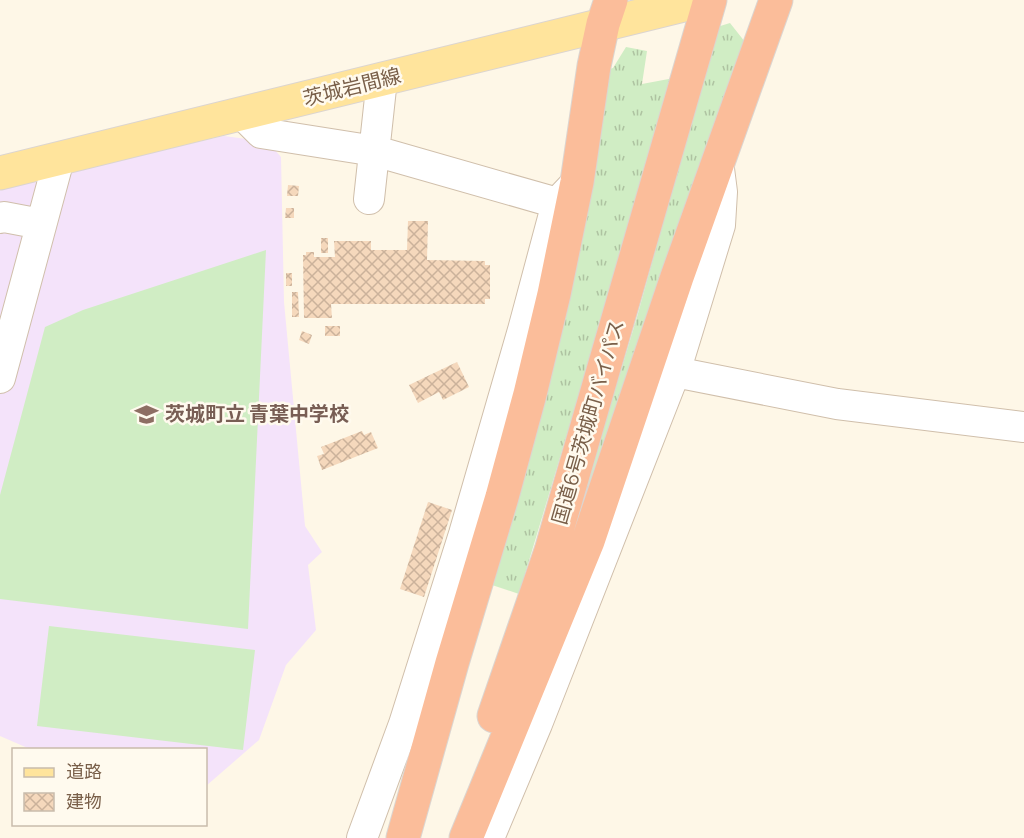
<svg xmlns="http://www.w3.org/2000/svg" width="1024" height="838" font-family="Manrope,'Noto Sans JP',sans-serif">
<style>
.education{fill:#f4e3fa}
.grass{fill:url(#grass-tufts)}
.pitch{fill:#d0edc4}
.building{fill:url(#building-cross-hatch)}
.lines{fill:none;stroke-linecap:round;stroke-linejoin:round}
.minor-casing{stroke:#d0bfab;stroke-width:32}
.major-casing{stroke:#dcd5d0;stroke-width:35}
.highway-casing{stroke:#dcd5d0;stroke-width:35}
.minor{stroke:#fff;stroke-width:30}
.major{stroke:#ffe49c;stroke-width:33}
.highway{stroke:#fbbd9a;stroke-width:33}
.labels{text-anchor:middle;stroke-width:5;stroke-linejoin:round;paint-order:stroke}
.street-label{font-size:20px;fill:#795f49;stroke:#fffaee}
.education-label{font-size:20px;font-weight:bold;fill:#785e54;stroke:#fffaee;text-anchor:start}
</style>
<defs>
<pattern id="grass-tufts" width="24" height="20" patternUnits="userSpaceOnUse" patternTransform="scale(1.5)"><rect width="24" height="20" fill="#d0edc4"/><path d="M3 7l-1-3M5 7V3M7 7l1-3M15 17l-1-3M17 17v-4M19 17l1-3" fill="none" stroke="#aec3a1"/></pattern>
<pattern id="building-cross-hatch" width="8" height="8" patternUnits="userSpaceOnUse" patternTransform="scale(1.5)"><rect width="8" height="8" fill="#f5d8bc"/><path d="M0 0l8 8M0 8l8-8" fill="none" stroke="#cbb29b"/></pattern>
</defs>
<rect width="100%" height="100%" fill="#fef7e7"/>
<path class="education" d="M224,136L268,142L281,157L284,302L305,526L322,552L308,565L316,630L286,665L259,740L206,786V750L30,749L0,736V188Z"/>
<path class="grass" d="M730,23L749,47L553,609L581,503L637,317L717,27Z
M626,47L647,51L642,84L674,78L519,594L489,584L606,70L613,68Z"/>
<path class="pitch" d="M266,250L248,629L0,599V495L45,327L83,310Z
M49,626L255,650L243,750L37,726Z"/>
<path class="building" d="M288,185L299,186L298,196H287Z
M286,208H294V218H285Z
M408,221H428L427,260L485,261V265H490V299H485V304H331L332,318H304L303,255H306V252H314V257H335L334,241H371V250H407Z
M321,238H328V253H321Z
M286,273H292V286H286Z
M292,292H298L299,317H292Z
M325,326H340V336H325Z
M302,331L312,335L309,344L299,340Z
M457,362L469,387L443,400L439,392L418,403L409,385Z
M362,431L364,435L371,432L378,448L322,470L317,456L324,454L321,447Z
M428,502L452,510L424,597L400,589Z"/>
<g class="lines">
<defs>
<path id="minor" d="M242,114L261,133L375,151L557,203
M369,199L382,79
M0,218L4,217L41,224
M675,372L837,404L1024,427
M0,378L59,159
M362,838L404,724L464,534L523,330L557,203L575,184
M489,838L537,724L675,372L720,225L722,192L718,161"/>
<path id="major" d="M0,173L704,0"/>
<path id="highway" d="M494,716L551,551L710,0
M403,838L452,663L502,497L530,394L554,294L577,182L594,66L603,24L611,0
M466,838L588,541L677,277L776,0"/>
</defs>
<use href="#minor" class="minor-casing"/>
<use href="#major" class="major-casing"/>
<use href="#highway" class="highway-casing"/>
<use href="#minor" class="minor"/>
<use href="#major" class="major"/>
<use href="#highway" class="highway"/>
</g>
<defs>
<symbol id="school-bare" viewBox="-9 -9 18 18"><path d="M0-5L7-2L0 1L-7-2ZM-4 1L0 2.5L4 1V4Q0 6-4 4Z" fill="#8d6e63" stroke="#fffaee" stroke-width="2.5" paint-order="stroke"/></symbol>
</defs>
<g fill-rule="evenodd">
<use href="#school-bare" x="130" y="398" width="33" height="33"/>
</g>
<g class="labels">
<g class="street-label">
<text transform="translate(352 87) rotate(-14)" y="7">茨城岩間線</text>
<text transform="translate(588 422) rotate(-74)" y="7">国道6号茨城町バイパス</text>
</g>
<g class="education-label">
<text x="165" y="421">茨城町立 青葉中学校</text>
</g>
</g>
<rect x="12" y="748" width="195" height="78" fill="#fffaee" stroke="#c9bcac" stroke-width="1.5"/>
<rect x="24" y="768" width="30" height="9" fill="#ffe49c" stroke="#c9bcac" stroke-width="1.5"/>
<text x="66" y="778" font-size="18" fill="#795f49">道路</text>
<rect x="24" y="793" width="30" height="18" fill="url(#building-cross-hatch)" stroke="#c9bcac" stroke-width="1.5"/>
<text x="66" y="808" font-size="18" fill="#795f49">建物</text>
</svg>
